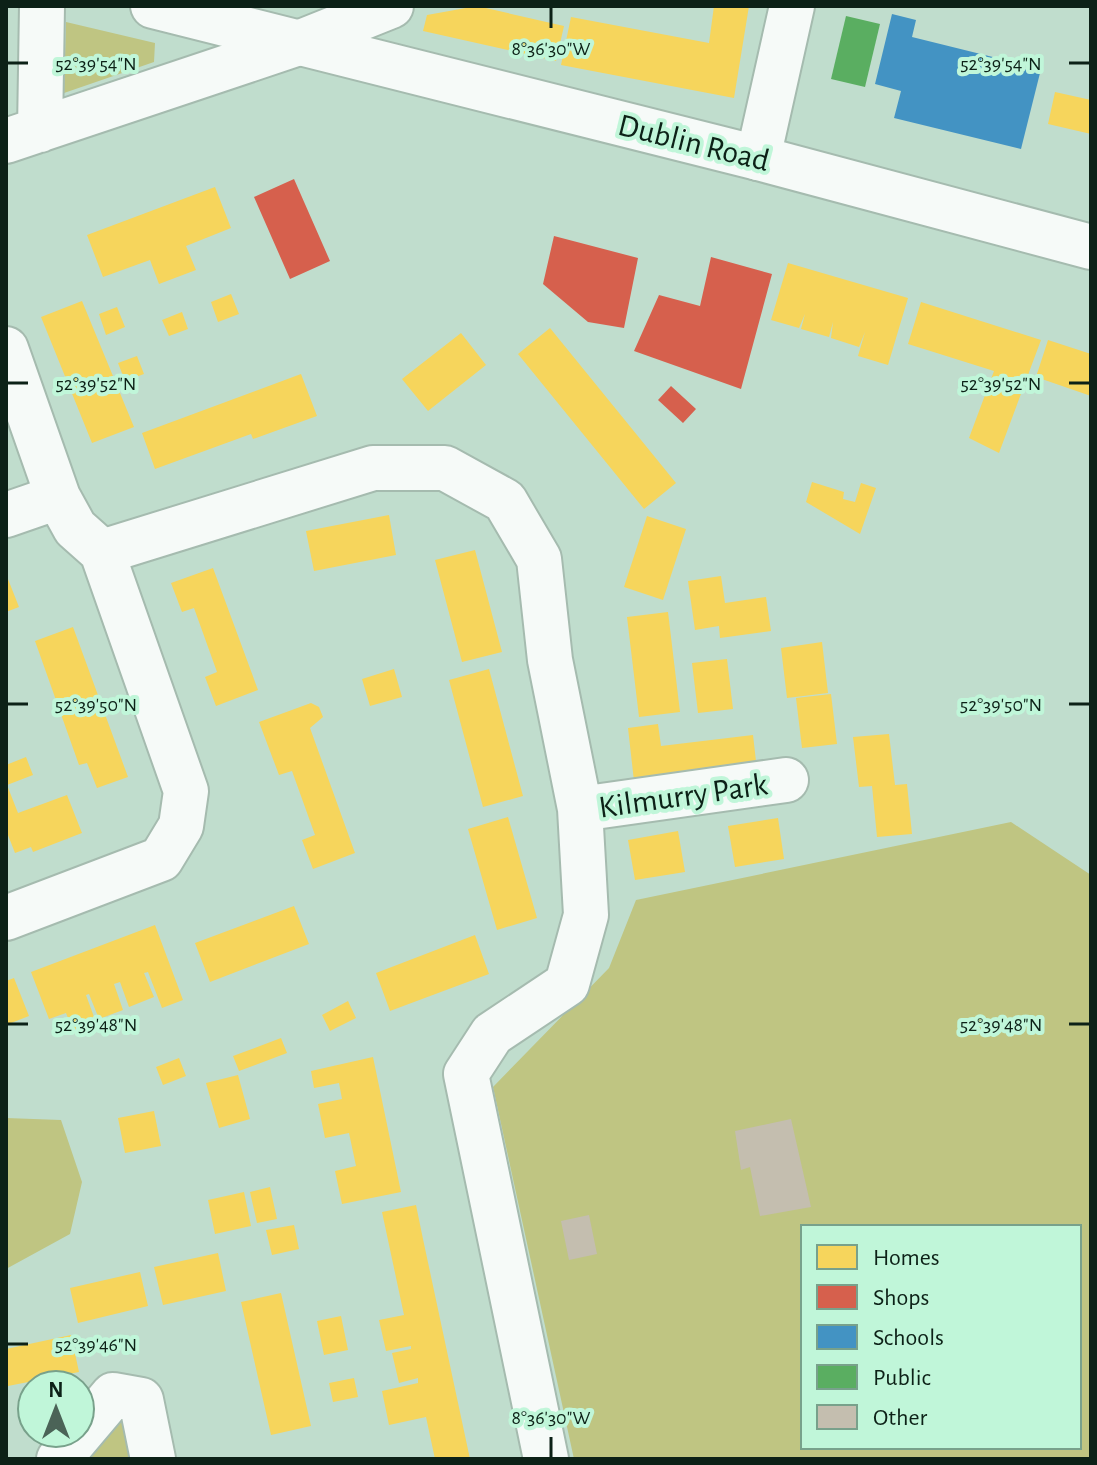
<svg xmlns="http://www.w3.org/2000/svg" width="1097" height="1465" font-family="'Alegreya Sans',sans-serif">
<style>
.green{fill:#bfc582;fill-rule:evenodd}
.homes{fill:#f6d55c}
.shops{fill:#d6604d}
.schools{fill:#4393c3}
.public{fill:#5aae61}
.building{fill:#c4beaf}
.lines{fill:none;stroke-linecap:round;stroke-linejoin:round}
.minor-casing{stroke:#a5bbaf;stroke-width:48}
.major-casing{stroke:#a5bbaf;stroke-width:48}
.minor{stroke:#f6faf8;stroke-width:44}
.major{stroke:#f6faf8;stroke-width:44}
.ticks{fill:none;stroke:#0c2117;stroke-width:3}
.labels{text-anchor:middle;stroke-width:8;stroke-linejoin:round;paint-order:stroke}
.street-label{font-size:32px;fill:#0c2117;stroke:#c0f6d9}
.ticks-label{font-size:20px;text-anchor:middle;fill:#0c2117;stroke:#c0f6d9;stroke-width:8;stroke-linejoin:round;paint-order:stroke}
</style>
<rect width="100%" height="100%" fill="#c0ddcd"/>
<path class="green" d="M66,22L155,43L154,62L64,93Z
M1011,822L1091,875V1459H574L493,1087L609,968L636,900ZM803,1227H1079V1447H803Z
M6,1118L61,1120L82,1182L70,1234L6,1269Z
M115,1420H125L133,1459H81Z"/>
<path class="homes" d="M477,6L564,26L556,61L423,31L427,15Z
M714,6H749L734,98L561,65L571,17L709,43Z
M1055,92L1091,100V134L1048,124Z
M215,187L231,228L186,246L196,270L159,284L150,260L103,277L87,235Z
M788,263L908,298L888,365L858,356L865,332L859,347L831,338L833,322L829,337L801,329L805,314L799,328L771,320Z
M231,294L239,314L218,322L211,302Z
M82,301L134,427L92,443L41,317Z
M921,302L1041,340L999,453L969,438L994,371L908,344Z
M117,307L125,327L106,335L99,314Z
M182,312L188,329L169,336L162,320Z
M550,328L676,483L644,509L518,354Z
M461,333L486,365L428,411L402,379Z
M1048,340L1091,354V396L1036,377Z
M137,356L144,374L125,381L118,363Z
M301,374L317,416L253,439L251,434L155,469L142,433Z
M812,482L844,492L843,499L855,502L861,483L876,488L860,534L806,502Z
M389,515L396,555L314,571L306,531Z
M647,516L686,529L663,600L624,587Z
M475,550L502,652L462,662L435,560Z
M213,568L258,690L216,706L205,677L217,672L194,608L182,612L171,583Z
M6,574L19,607L6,612Z
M721,576L725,603L766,597L771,631L720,638L719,626L695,630L688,581Z
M668,612L680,712L639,717L627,617Z
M73,627L128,777L97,788L87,763L79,765L35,641Z
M822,642L828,693L787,698L781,648Z
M727,659L733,709L698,713L692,663Z
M394,669L402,697L370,706L362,679Z
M489,669L523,796L483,807L449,680Z
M831,694L837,744L802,748L796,698Z
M311,703L319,707L323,717L310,728L355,853L313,869L302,840L315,835L292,771L279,775L259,722Z
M658,724L661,746L753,735L757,770L634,781L628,728Z
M889,734L895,785L907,784L912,834L877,837L872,786L859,787L853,737Z
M26,757L33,775L7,785L18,813L67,795L82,833L33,852L31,847L15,853L6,830V765Z
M508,817L537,918L497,930L468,829Z
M778,818L784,859L735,867L728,826Z
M678,831L685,872L635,880L628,840Z
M294,906L309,944L210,982L195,943Z
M155,925L183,1000L162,1008L148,972L144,973L154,997L129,1007L120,982L114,984L123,1010L99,1019L89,994L86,995L97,1025L74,1033L66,1013L49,1019L31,972Z
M475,935L489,974L390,1011L376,973Z
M14,978L29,1016L6,1025V981Z
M348,1001L356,1018L330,1031L322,1015Z
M281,1038L287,1053L239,1071L233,1056Z
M373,1057L401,1192L342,1204L335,1171L356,1166L349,1133L325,1138L318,1104L342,1099L339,1083L314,1088L311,1071Z
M179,1058L186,1076L163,1085L156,1067Z
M238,1075L250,1119L219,1128L206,1083Z
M154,1111L161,1146L125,1153L118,1118Z
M270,1187L277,1219L257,1223L250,1192Z
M244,1192L251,1226L215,1234L208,1200Z
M416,1205L423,1239L470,1459H435L426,1417L389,1425L382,1391L418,1383V1378L399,1383L392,1353L411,1349V1346L386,1351L379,1320L404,1315L382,1212Z
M294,1225L299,1249L272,1255L266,1230Z
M218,1253L226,1291L163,1305L154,1267Z
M140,1272L148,1306L78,1323L70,1288Z
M281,1293L311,1426L271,1435L241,1302Z
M341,1316L348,1350L324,1355L317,1321Z
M71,1335L79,1372L8,1386L6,1349Z
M354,1378L358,1397L333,1402L329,1383Z"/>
<path class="shops" d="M294,179L330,261L290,279L254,197Z
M554,236L638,258L624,328L588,322L543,284Z
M711,257L772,274L741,389L634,351L659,295L700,306Z
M671,386L696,409L683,423L658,400Z"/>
<path class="schools" d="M892,14L916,20L912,37L1013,62L1012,66L1040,73L1021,149L894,118L901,91L875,84Z"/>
<path class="public" d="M846,16L880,24L865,87L831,79Z"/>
<path class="building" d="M791,1119L811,1207L760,1216L750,1167L741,1170L735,1131Z
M589,1215L597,1254L569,1260L561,1221Z"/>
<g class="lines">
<defs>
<path id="minor" d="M296,44L391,6
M758,158L792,6
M6,349L58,497L75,528L102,552L186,791L181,826L161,859L6,918
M6,515L58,497
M102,552L373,468H445L505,501L539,559L550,660L580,809L586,915L567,984L492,1034L466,1074L546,1459
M580,809L786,780
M59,1459L113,1395L141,1400L153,1459"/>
<path id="major" d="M153,6L758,158L1091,247
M40,130L42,6
M6,141L296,44"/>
</defs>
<use href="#minor" class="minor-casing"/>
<use href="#major" class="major-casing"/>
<use href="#minor" class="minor"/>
<use href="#major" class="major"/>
</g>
<path class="ticks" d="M551,8V28M8,63H28M1069,63H1089M8,383H28M1069,383H1089M8,704H28M1069,704H1089M8,1024H28M1069,1024H1089M8,1344H28M551,1437V1457"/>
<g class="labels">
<g class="street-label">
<text transform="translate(694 142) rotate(14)" y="11">Dublin Road</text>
<text transform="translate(683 795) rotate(-8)" y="11">Kilmurry Park</text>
</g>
</g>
<g class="ticks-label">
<text x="551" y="55">8°36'30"W</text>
<text x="96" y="70">52°39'54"N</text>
<text x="1001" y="70">52°39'54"N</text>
<text x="96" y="390">52°39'52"N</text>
<text x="1001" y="390">52°39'52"N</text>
<text x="96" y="711">52°39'50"N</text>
<text x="1001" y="711">52°39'50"N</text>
<text x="96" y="1031">52°39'48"N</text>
<text x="1001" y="1031">52°39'48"N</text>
<text x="96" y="1351">52°39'46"N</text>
<text x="551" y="1424">8°36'30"W</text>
</g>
<rect width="1097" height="1465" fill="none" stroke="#0c2117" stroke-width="16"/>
<rect x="801" y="1225" width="280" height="224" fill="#c0f6d9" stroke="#78a18b" stroke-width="2"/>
<rect x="817" y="1245" width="40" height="24" fill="#f6d55c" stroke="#78a18b" stroke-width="2"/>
<text x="873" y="1265" font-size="24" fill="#0c2117">Homes</text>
<rect x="817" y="1285" width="40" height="24" fill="#d6604d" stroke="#78a18b" stroke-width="2"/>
<text x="873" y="1305" font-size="24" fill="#0c2117">Shops</text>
<rect x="817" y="1325" width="40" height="24" fill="#4393c3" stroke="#78a18b" stroke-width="2"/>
<text x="873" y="1345" font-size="24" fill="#0c2117">Schools</text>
<rect x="817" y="1365" width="40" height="24" fill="#5aae61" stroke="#78a18b" stroke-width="2"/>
<text x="873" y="1385" font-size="24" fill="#0c2117">Public</text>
<rect x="817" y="1405" width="40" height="24" fill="#c4beaf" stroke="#78a18b" stroke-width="2"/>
<text x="873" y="1425" font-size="24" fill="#0c2117">Other</text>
<g transform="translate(56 1409)"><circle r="38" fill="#c0f6d9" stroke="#78a18b" stroke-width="2"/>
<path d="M0-6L14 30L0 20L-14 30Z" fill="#4b6357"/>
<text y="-12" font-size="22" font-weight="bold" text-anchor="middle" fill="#0c2117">N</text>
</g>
</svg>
